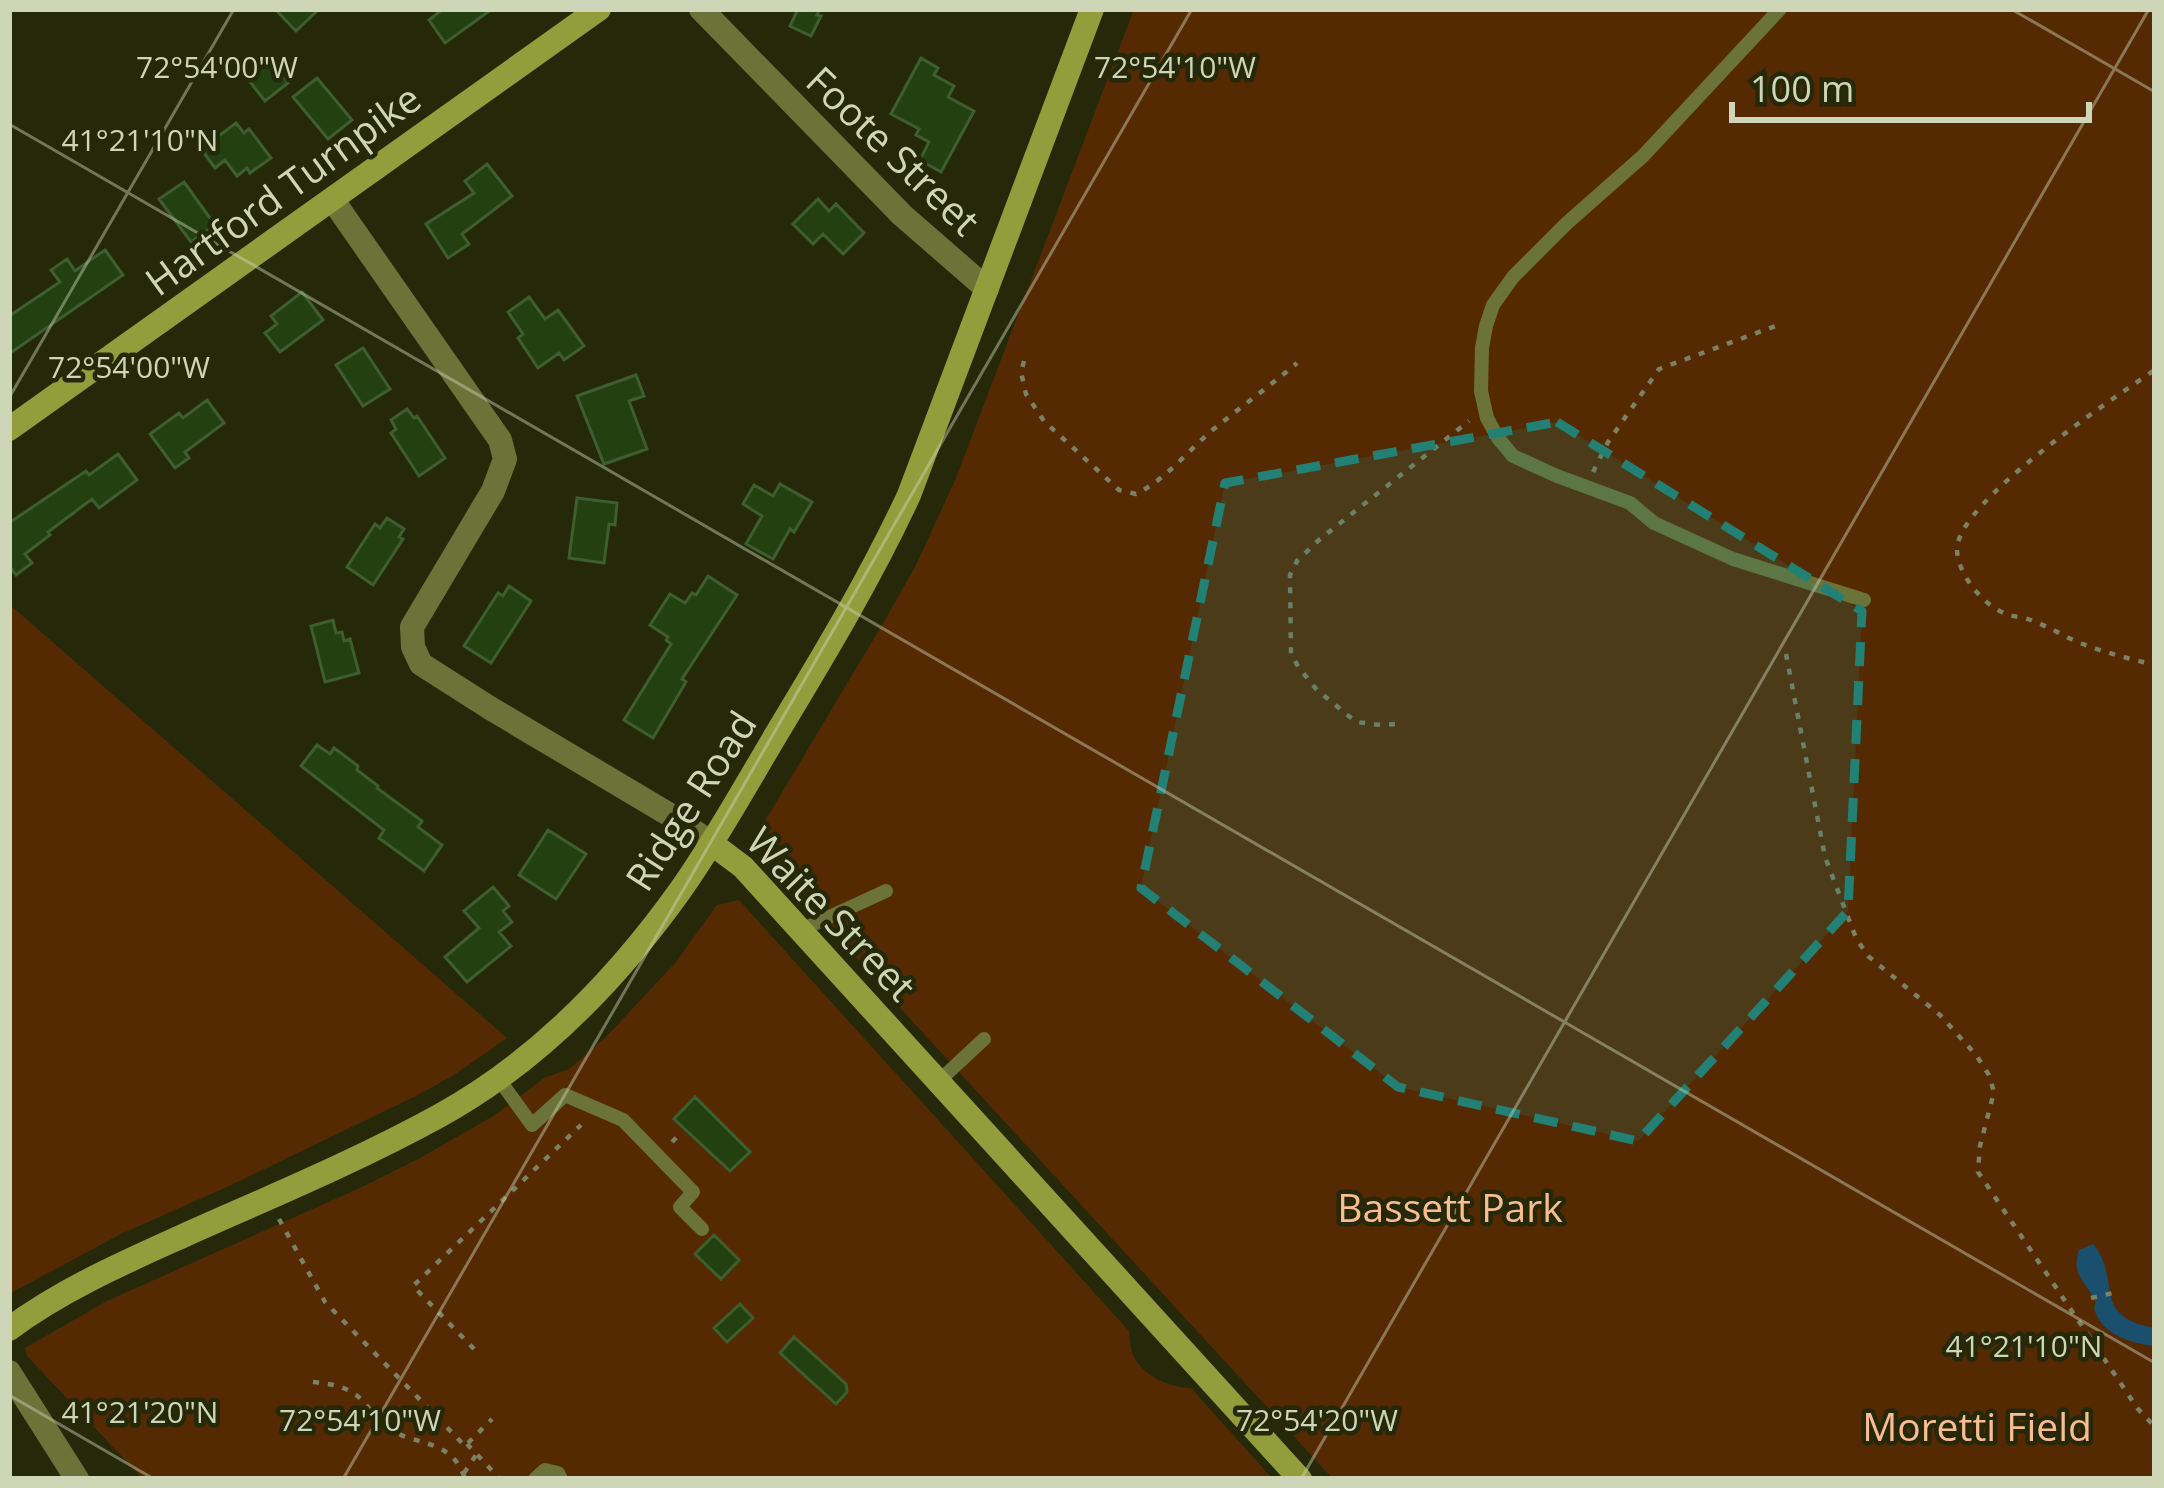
<svg xmlns="http://www.w3.org/2000/svg" width="2164" height="1488" font-family="'Open Sans',sans-serif">
<style>
.green{fill:#552a03}
.water{fill:#1a506d}
.building{fill:#224010;stroke:#3e5e2e;stroke-width:3}
.lines{fill:none;stroke-linecap:round;stroke-linejoin:round}
.path{stroke:#7c8163;stroke-width:4.5;stroke-dasharray:6 9;stroke-linecap:butt}
.lane{stroke:#6b7339;stroke-width:14}
.street{stroke:#6b7339;stroke-width:24}
.secondary{stroke:#929e3c;stroke-width:24}
.marked{fill:#228075;fill-opacity:0.2;stroke:#228075;stroke-width:9;stroke-dasharray:24 15;stroke-linejoin:round}
.ticks{fill:none;stroke:#cfd5b7;stroke-width:3;stroke-opacity:0.45}
.labels{text-anchor:middle;stroke-width:9;stroke-linejoin:round;paint-order:stroke}
.street-label{font-size:39px;fill:#cfd5b7;stroke:#25290a}
.park-label{font-size:39px;fill:#fabc91;stroke:#25290a}
.ticks-label{font-size:30px;text-anchor:middle;fill:#cfd5b7;stroke:#25290a;stroke-width:9;stroke-linejoin:round;paint-order:stroke}
</style>
<rect width="100%" height="100%" fill="#25290a"/>
<path class="green" d="M1134,9H2155V1479H1333L902,1010L753,841L885,620L916,565L956,478Z
M9,604L507,1038L454,1075L416,1096L229,1186L121,1234L9,1294Z
M739,900L1129,1331C1130,1338 1130,1345 1132,1352C1139,1374 1169,1388 1191,1388L1273,1479H143L27,1356L25,1348L107,1301L362,1187L420,1158L495,1115L544,1078L569,1069L606,1037L675,963L717,905Z"/>
<path class="water" d="M2093,1244C2123,1280 2089,1316 2155,1328V1346C2133,1343 2106,1337 2096,1314C2091,1301 2100,1307 2092,1295C2082,1278 2072,1273 2079,1250Z"/>
<path class="building" d="M275,9H319L296,31Z
M443,9H492L445,43L429,20Z
M798,9H820L817,15L821,16L811,36L790,26Z
M921,58L938,68L934,75L954,86L948,97L974,111L941,172L920,160L929,142L916,135L919,129L891,114Z
M271,60L288,83L265,101L247,78Z
M317,78L352,120L328,139L293,97Z
M236,123L244,133L249,129L271,158L250,173L247,168L237,176L225,160L215,168L201,149Z
M487,164L512,196L462,234L469,244L448,258L426,224L474,193L465,181Z
M184,182L215,225L191,242L159,199Z
M818,199L829,211L836,204L864,233L843,254L823,234L813,244L793,224Z
M105,250L123,275L9,354V316L60,282L51,270L67,259L75,271Z
M302,292L323,320L280,352L265,333L277,324L271,316Z
M529,297L545,319L558,310L584,346L564,360L559,353L538,368L518,338L523,334L508,312Z
M363,348L390,389L363,406L336,365Z
M636,375L644,396L629,401L647,449L604,464L577,396Z
M207,400L224,423L185,452L189,458L175,468L150,434L179,413L183,418Z
M407,409L414,418L417,416L445,458L419,476L391,433L396,429L391,420Z
M118,454L137,480L99,508L92,499L48,532L50,535L25,554L32,563L16,575L9,566V523L86,471L89,475Z
M780,484L812,502L794,532L790,529L773,559L746,544L762,516L743,504L754,485L773,496Z
M577,498L617,503L615,525L609,524L604,563L569,558Z
M387,518L404,529L399,537L403,539L373,585L347,567L375,524L380,528Z
M708,576L737,595L682,679L686,682L653,738L624,720L671,644L666,640L668,637L650,625L670,594L685,603L692,593L696,595Z
M509,586L531,601L491,663L464,646L498,593L503,596Z
M333,620L336,633L342,632L344,641L350,639L359,673L325,682L311,626Z
M317,745L330,754L334,748L358,766L357,770L378,786L377,788L422,821L418,827L442,845L424,871L379,838L384,830L301,766Z
M548,830L586,854L556,899L519,875Z
M493,887L509,906L503,911L512,922L499,932L511,946L467,982L445,957L479,928L464,911Z
M695,1097L750,1152L730,1171L674,1119Z
M714,1235L739,1260L721,1279L695,1254Z
M740,1304L753,1318L727,1342L714,1328Z
M794,1337L846,1384L847,1392L836,1404L780,1353Z"/>
<g class="lines">
<path class="path" d="M1024,361L1021,372L1026,394L1044,421L1119,490L1136,494C1167,479 1188,450 1215,428C1242,406 1270,386 1297,363
M2153,371C2113,399 1956,502 1957,550C1958,575 1983,605 2006,614C2014,617 2024,617 2033,621C2050,627 2066,638 2083,644C2106,653 2131,659 2155,665
M1593,472L1608,442L1659,369L1781,324
M1786,654L1825,857L1856,938L1868,956L1940,1015L1976,1055L1989,1075L1994,1092L1980,1146L1978,1172L2138,1409L2155,1427
M1395,724L1381,725L1356,722L1317,690L1299,668L1291,654L1290,575L1297,561L1320,539L1469,421
M672,1142L681,1133
M279,1219L325,1302L465,1446L492,1419
M2091,1298L2113,1293
M474,1349L413,1286L581,1125
M313,1382C333,1384 350,1387 364,1402C370,1409 375,1419 382,1424C413,1449 451,1435 465,1479
M467,1444L500,1479
M464,1473L476,1455"/>
<path class="lane" d="M1780,9L1643,156L1567,223L1513,277L1493,305L1486,326L1482,348L1481,391L1487,418L1498,438L1513,456L1557,476L1630,503L1654,523L1733,559L1864,600
M801,930L886,891
M498,1078L532,1125L565,1095L623,1120L693,1192L680,1207L702,1229
M939,1081L984,1039
M535,1479L545,1470L558,1473L561,1479"/>
<path class="street" d="M701,9L902,215L987,289
M332,199L500,440L505,459L493,491L412,627L413,647L421,664L490,708L675,818L711,843
M9,1372L77,1479"/>
<path class="secondary" d="M9,429L599,9
M711,843L743,867L1300,1479
M9,1329C63,1289 123,1263 185,1235C270,1197 357,1161 439,1116C537,1062 618,978 682,888C717,838 746,785 777,733C824,655 871,577 909,495L1092,9"/>
</g>
<path class="marked" d="M1557,422L1862,611L1848,911L1638,1141L1398,1087L1141,888L1225,483Z"/>
<path class="ticks" d="M2011,9L2155,92M9,124L2155,1363M9,398L234,9M9,1395L154,1479M343,1479L1192,9M1301,1479L2149,9"/>
<g class="labels">
<g class="street-label">
<text transform="translate(893 151) rotate(44)" y="14">Foote Street</text>
<text transform="translate(283 190) rotate(-36)" y="14">Hartford Turnpike</text>
<text transform="translate(691 801) rotate(-57)" y="14">Ridge Road</text>
<text transform="translate(831 914) rotate(46)" y="14">Waite Street</text>
</g>
<g class="park-label">
<text x="1450" y="1222">Bassett Park</text>
<text x="1977" y="1441">Moretti Field</text>
</g>
</g>
<g class="ticks-label">
<text x="1175" y="78">72°54'10"W</text>
<text x="217" y="78">72°54'00"W</text>
<text x="140" y="151">41°21'10"N</text>
<text x="129" y="378">72°54'00"W</text>
<text x="2024" y="1357">41°21'10"N</text>
<text x="140" y="1423">41°21'20"N</text>
<text x="360" y="1431">72°54'10"W</text>
<text x="1317" y="1431">72°54'20"W</text>
</g>
<rect width="2164" height="1488" fill="none" stroke="#cfd5b7" stroke-width="24"/>
<path d="M1732 102v18h357v-18" fill="none" stroke="#cfd5b7" stroke-width="6"/>
<text x="1750" y="102" font-size="36" fill="#cfd5b7" stroke="#25290a" stroke-width="9" paint-order="stroke">100 m</text>
</svg>
